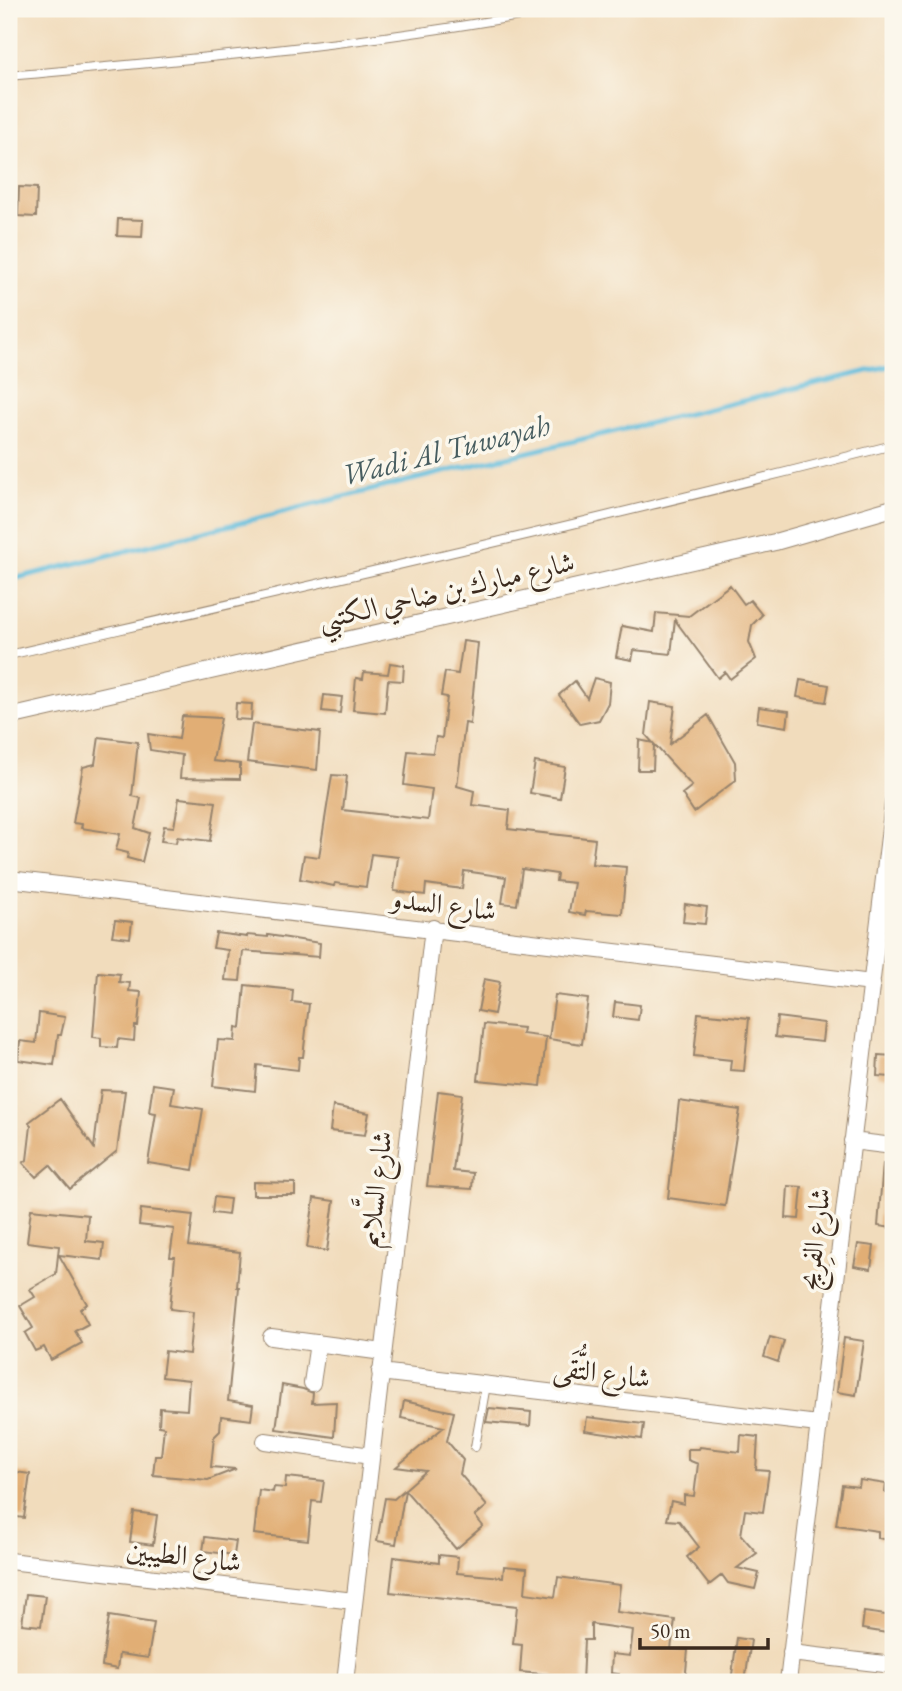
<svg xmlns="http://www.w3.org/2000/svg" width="902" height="1691" font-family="'EB Garamond',Amiri,serif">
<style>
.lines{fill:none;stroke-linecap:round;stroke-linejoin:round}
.stream{stroke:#5ebcdc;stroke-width:5}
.building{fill:#e1ae74}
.service-casing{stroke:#96836d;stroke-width:10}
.minor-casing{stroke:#96836d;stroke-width:18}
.service{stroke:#fff;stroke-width:8}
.minor{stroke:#fff;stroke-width:16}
.labels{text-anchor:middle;stroke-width:7;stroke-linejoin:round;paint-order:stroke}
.street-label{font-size:28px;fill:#3b2a1e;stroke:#fbf7ec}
.water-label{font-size:30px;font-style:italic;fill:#475d60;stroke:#fbf7ec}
</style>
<rect width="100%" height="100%" fill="#fbf7ec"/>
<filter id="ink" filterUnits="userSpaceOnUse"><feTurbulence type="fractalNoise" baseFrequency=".0143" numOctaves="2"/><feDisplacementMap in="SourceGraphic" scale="14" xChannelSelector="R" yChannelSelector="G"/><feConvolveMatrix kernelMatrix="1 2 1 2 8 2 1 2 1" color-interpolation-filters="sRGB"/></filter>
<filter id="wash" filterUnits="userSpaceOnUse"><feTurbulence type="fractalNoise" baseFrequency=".00686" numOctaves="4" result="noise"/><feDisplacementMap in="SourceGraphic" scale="28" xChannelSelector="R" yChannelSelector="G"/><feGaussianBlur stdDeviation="1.57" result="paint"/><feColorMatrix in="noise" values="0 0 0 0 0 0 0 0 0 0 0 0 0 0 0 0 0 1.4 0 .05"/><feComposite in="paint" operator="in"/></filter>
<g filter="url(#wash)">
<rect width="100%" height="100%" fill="#f1dcbc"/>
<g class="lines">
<path class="stream" d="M9,580L440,473L893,365"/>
</g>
<g id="blocks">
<path class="building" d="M19,187L37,188L36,217L18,216Z
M118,219L143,220L142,237L117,236Z
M730,585L744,604L750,600L762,615L752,625L749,642L756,659L730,679L725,672L718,678L675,620L671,654L634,650L632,660L616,657L622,626L654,632L656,613L689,616Z
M463,641L478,643L470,724L465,723L457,786L474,791L472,805L510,810L508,829L595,839L592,864L626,867L622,914L586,911L585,915L569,912L574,883L556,881L557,874L522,869L517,905L502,903L506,877L464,871L462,889L426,884L425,895L394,891L398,857L371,854L366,887L335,883L334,886L300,879L304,855L319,857L332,775L347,776L343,810L428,820L432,789L404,785L408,751L433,753L436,737L442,738L447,697L441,696L445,672L458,674Z
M390,663L404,665L403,681L388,680L385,713L353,710L356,678L363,679L364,672L388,674Z
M594,678L610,682L608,703L599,720L580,724L559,695L575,681L587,698Z
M800,680L829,685L826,702L797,697Z
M324,695L342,697L340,713L322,711Z
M650,702L675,706L670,744L708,715L735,762L736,780L694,812L682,794L692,786L654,744L653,770H638L639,740L653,743L646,735Z
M236,703L252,704L251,720L235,719Z
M759,707L789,711L787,727L757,722Z
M182,716L221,718L213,761L240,764V779L180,778L182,755L150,750L148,734L179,739Z
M252,724L320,732L317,770L247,762Z
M99,737L138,742L132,796L141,798L135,828L149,833L142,862L127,858L128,853L116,850L120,834L81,828L82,824L73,823L83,767L95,764Z
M535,762L565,767L560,798L530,793Z
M179,798L216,802L210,841L177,837L176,843L161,841L164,826L174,827Z
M685,904L707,907L705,924L683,922Z
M115,920L132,922L130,938L112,936Z
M216,933L247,937V935L268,937V935L320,943L319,957L243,951L240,981L225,980L228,950L213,948Z
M98,972L120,974L119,982L130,983L129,991L141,992L138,1026H135L134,1041L118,1039L117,1048L101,1047V1038L93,1037Z
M484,979L500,982L494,1014L478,1011Z
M245,985L293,990L292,1002L309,1004L303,1057H299L298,1070L257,1065L255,1091L213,1086L218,1040L235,1041L236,1027L241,1028Z
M555,995L588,999L582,1044L549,1039Z
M615,1002L640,1005L638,1020L613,1017Z
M39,1013L65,1017L61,1035H58L54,1065L18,1060L20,1041L36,1043Z
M698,1013L749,1018L744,1071L730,1070L731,1060L694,1056Z
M777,1017L824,1023L822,1042L775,1037Z
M484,1024L523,1028L522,1034L546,1037L541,1086L478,1080Z
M878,1055L893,1056L892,1077L877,1076Z
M153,1084L174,1087L171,1104L203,1109L193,1170L148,1163L156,1113L149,1112Z
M101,1090L125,1091L117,1151L70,1189L50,1165L36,1177L23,1163L27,1160L31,1126L29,1122L60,1099L94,1148Z
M438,1091L462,1094L453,1171L473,1173L472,1189L427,1186Z
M679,1101L740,1110L725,1206L668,1198Z
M333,1106L369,1113L365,1135L330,1131Z
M883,1164H893V1228L878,1226Z
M253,1182L295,1183V1195H253Z
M788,1186L802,1187L799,1219L786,1218Z
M214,1197L230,1199L228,1215L212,1213Z
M314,1198L334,1201L327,1251L307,1248Z
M31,1209L88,1215L86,1241L104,1243L102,1260L59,1255L87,1304L80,1309L88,1324L75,1331L82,1343L51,1360L44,1347L35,1351L25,1333L33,1328L20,1306L35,1297L30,1289L56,1274L59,1246L27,1242Z
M141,1209L193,1215L189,1246L240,1252L237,1287H239L228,1401L253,1405L251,1420L221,1416L220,1431L214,1437L211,1467L236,1469L208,1480L153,1475L155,1456H161L164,1427L159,1426L160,1408L187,1410L189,1380L162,1377L165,1351L189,1354L193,1312L170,1309L175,1257H170L174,1229L139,1225Z
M858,1244L874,1246L871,1269L854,1266Z
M770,1337L784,1341L778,1362L764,1357Z
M844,1338L864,1341L856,1395L837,1392Z
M282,1385L303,1389L313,1393L312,1403L336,1402L334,1437L276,1429Z
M404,1401L454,1412L447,1441L463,1460L460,1474L487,1506L475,1516L483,1526L456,1549L405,1490L396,1544L377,1541L385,1498L394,1499L426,1471L396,1467L444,1427L401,1418Z
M489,1408L531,1412L530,1426L486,1422Z
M587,1417L644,1424L642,1439L585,1431Z
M741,1435L758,1437L756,1470L769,1471L763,1512L745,1510L741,1535L757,1553L737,1568L759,1573L755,1589L728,1583L722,1575L709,1585L687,1557L699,1547L679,1521L667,1520L671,1501L684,1504V1495L694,1496L698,1464L688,1460V1449H699L700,1447L740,1452Z
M9,1471L30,1474L24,1518L9,1516Z
M286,1477L324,1481L321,1502L312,1501L308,1540L254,1534L259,1490L273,1492L274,1487L285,1488Z
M860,1480L886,1484L885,1493L893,1494V1541L878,1538V1531L836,1525L842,1485L859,1487Z
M134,1512L157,1515L153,1545L130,1542Z
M205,1537L236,1541L234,1555L203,1551Z
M439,1555L458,1557L457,1573L503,1577L504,1566L527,1568L525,1593L555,1597L558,1577L620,1585L617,1612L675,1620L671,1649L688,1650L685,1682H618L619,1674L611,1673L612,1654L630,1656L633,1630L591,1624V1640H584L582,1682H553V1675L520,1672L522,1645L513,1644L517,1606L390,1592L394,1557L439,1563Z
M26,1594L45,1596L41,1626L22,1624Z
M864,1612L893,1616V1634L862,1629Z
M109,1616L154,1623L148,1658L119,1654L117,1669L102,1666Z
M737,1638L751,1640L745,1682H731Z"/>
</g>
</g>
<g filter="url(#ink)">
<use href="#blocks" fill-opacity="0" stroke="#96836d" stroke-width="2"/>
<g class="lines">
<defs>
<path id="service" d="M9,76C192,59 376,44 557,9
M9,655C304,587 600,520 893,445
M475,1447L486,1385"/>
<path id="minor" d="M9,717L775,542L893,508
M9,879L872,983
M852,1141L893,1146
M271,1337L383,1352
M380,1372L818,1424
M312,1383L318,1343
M265,1441L371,1456
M9,1561L354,1601
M791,1653L893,1665
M345,1682L433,928
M788,1682L893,803"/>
</defs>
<use href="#service" class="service-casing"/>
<use href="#minor" class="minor-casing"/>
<use href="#service" class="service"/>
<use href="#minor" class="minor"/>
</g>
</g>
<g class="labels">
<g class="street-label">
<text transform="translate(446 590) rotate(-13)" y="10">شارع مبارك بن ضاحي الكتبي</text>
<text transform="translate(444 904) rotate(7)" y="10">شارع السدو</text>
<text transform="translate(375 1189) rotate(-83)" y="10">شارع السَّلايم</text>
<text transform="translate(814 1239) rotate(-83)" y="10">شارع الفِريج</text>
<text transform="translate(602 1372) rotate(7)" y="10">شارع التُّقَى</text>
<text transform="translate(184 1555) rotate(7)" y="10">شارع الطيبين</text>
</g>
<g class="water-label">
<text transform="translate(446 450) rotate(-14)" y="10">Wadi Al Tuwayah</text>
</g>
</g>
<rect width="902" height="1691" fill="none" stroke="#fbf7ec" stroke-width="35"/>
<path d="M640 1638v10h128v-10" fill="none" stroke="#3b2a1e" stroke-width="3.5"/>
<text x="650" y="1638" font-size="21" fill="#3b2a1e" stroke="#fbf7ec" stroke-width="5" paint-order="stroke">50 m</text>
</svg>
